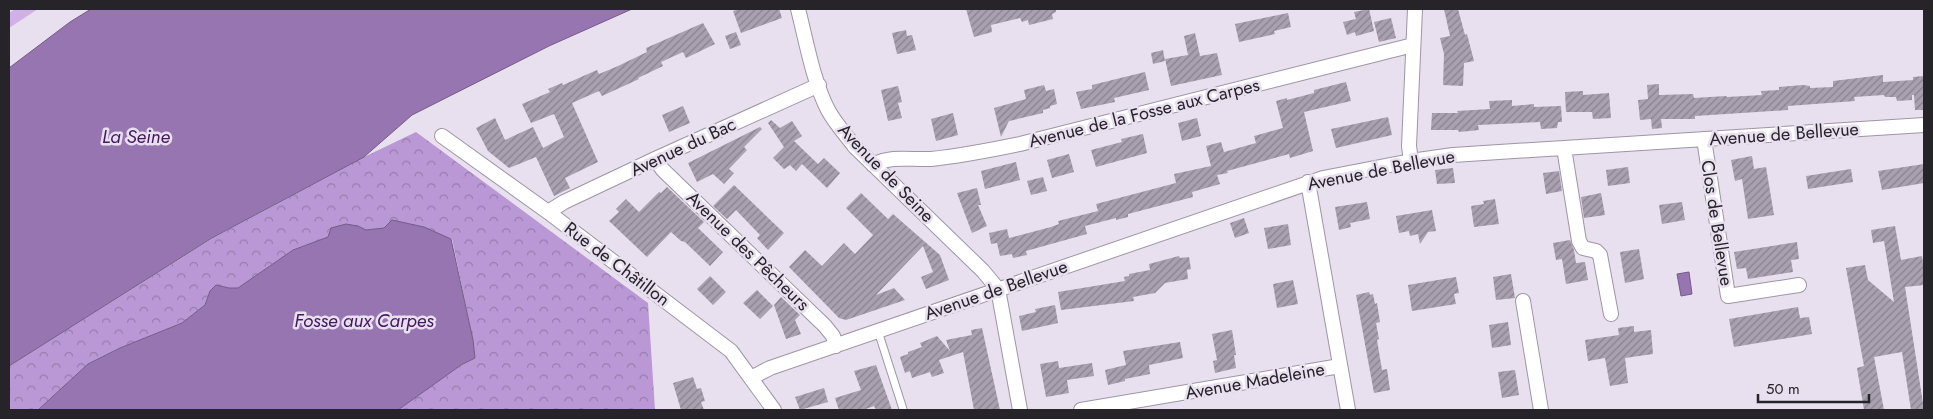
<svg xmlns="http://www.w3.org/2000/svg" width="1933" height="419" font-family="Jost,sans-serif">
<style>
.grass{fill:#d1b0ea}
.forest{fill:url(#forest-crowns)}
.water{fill:#9675b0;stroke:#745c88}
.building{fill:url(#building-hatch)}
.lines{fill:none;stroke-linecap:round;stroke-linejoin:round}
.lane-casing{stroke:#9e95a5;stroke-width:9}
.street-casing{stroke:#9e95a5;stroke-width:16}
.lane{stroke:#fff;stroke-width:7}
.street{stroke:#fff;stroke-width:14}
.labels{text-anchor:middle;stroke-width:5;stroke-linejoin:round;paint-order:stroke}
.street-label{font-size:18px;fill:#262329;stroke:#e8dfef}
.water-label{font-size:19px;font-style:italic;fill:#44175f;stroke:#e8dfef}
</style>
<defs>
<pattern id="forest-crowns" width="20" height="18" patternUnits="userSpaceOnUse" patternTransform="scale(1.25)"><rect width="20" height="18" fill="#ba98d5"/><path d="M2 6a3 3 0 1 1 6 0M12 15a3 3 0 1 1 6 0" fill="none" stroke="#977cad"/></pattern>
<pattern id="building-hatch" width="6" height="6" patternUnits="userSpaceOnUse" patternTransform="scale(1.25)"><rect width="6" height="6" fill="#a9a0b0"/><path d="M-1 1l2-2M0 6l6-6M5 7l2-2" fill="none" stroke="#89828f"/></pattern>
</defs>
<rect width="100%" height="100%" fill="#e8dfef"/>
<path class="grass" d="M15,9H38L9,28V13Z"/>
<path class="forest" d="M416,132L648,303L655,410H398L461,365L475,358L473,340L452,239L385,228L366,230L358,226L293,250L238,288H229L216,285L210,291L205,305L182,323L120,348L88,364L38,410H9V366L213,238L364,157Z"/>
<path class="water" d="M91,9H632L549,46L412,115L364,157L212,238L9,366V68L70,22Z
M392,220L424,227L451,239L473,340L475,358L461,365L398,410H38L88,364L120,348L182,323L205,305L210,291L216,285L229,288H238L293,250L328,237L331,228L346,224L358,226L366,230L384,228Z
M1689,272L1692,294L1681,296L1677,274Z"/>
<path class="building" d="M739,9H779L782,18L741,33L733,11Z
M966,9H1056V12L1052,14L1053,19L1029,25L1028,20L1022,22L1020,18L991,25L992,32L974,37Z
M1369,9L1374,31L1356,36L1355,32L1347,35L1343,22L1356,19L1354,12Z
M1444,9H1458L1465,35L1467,34L1474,61L1464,63L1463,86L1443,85L1444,54L1440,38L1450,36Z
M1288,13L1291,27L1274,31L1275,34L1239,42L1235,24Z
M1391,18L1396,38L1379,42L1374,22Z
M703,23L715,44L686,58L683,52L661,62L663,66L638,78L639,79L602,96L599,91L572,103L598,162L565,178L570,188L554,196L536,157L509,168L488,151L476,128L495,118L505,140L533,127L543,148L564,137L554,114L531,123L522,104L550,92L548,89L562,83L563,85L597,70L599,74L618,66L647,52L646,48Z
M906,30L907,36L912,35L916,50L897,54L892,33Z
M736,32L741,45L730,49L725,36Z
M1195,33L1200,56L1217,53L1222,75L1171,86L1165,59L1188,55L1184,36Z
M1163,50L1165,61L1153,64L1151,53Z
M1145,72L1149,90L1114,98L1115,102L1081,109L1076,92L1092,89V85Z
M1883,75V82L1913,80V77L1924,76V110H1915L1914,95H1912V100L1897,101L1896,97H1885L1884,95L1854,97L1855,101L1788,106V110L1695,116V119H1661L1662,128L1652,129L1651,119L1640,120L1638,100L1648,99L1647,85L1659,84V95L1693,94L1694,98L1726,96L1727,97L1762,95L1761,91L1779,90V87L1803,85L1810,86V88L1833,87V81Z
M1346,82L1351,101L1304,112L1313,151L1290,158L1289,154L1227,171L1228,173L1217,175L1220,184L1192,192L1193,197L1128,214V217L1116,220V218L1085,226L1087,234L1026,251L1027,255L1013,258L1012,254L1000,256L997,243L991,244L989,233L1007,229L1009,238L1051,227L1059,224L1058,221L1098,211L1096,204L1176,183L1174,174L1211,166L1206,146L1221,142L1224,152L1256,143L1254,136L1283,128L1276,101L1287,98V100L1314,93V90Z
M1044,85L1046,91L1054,89L1057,104L1050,106V108L1043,110V113L1009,121L1001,137L994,108L1026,99L1024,90Z
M898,86L902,102L898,103L902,118L888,121L881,90Z
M1583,91V95L1609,93L1611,118L1593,119L1592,112H1566L1565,92Z
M1512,100V106L1534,104V107L1561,106L1562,122H1558L1557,128L1541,129L1540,122L1478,125L1479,130L1459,132L1458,130H1431L1432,113H1458L1457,111L1490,109L1489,101Z
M683,106L690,123L669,132L662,115Z
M953,113L958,135L936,141L931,119Z
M1388,117L1392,135L1336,148L1331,129Z
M1197,118L1201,136L1182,141L1178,123Z
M771,120L780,128L792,121L802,136L794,141L818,164L824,158L840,173L827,188L802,164L796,171L790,165L784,169L773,158L784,147L768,123Z
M760,127L762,129L744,147L747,150L729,169L734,173L724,184L713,174L697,182L688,163Z
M1143,134L1147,153L1096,167L1091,150L1122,142L1121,139Z
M1069,154L1074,172L1052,178L1047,160Z
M1752,156L1754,169L1766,167L1774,215L1748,219L1742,179L1735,181L1731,160Z
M1016,162L1020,180L985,189L981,171Z
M1924,164V183L1882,190L1878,171Z
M1628,167L1630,183L1608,186L1606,170Z
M1453,168L1455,183L1437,184L1435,170Z
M1851,169L1853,182L1808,189L1806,176Z
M1559,171L1562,191L1546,194L1543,173Z
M1043,177L1047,191L1031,195L1027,181Z
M734,185L784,233L768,250L757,238L760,235L736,210L727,219L713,206Z
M667,187L704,222L698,228L723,252L710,266L685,242L681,241L671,232L647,257L609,221L619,212L616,209L626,199L639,212L659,192L661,193Z
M977,188L981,205H978L987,226L972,233L957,193Z
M861,193L888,219L893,214L940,255L949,280L926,289L921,277L933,272L923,246L876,295L894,288L905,300L846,320L839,318L789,267L805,250L822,266L844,243L855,254L873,235L846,208Z
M1601,193L1605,215L1584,218L1581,197Z
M1495,199L1499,224L1474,227L1471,206L1484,204L1483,201Z
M1367,202L1370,219L1350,223L1351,227L1339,230L1335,207Z
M1682,202L1685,220L1662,224L1659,205Z
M1432,210L1436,231L1428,232L1420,244L1418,234L1410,236L1409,231L1399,233L1396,216Z
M1244,218L1249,233L1235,238L1230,223Z
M1288,224L1291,245L1268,249L1264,228Z
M1895,226L1901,260L1922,256L1924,270V285L1905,287L1924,410H1911L1902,352L1874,357L1884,410H1864L1857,368L1864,366L1846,268L1865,265L1868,280L1894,302L1884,241L1873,243L1871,230Z
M1570,240L1574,250L1576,263L1585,262L1588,280L1566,284L1562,259L1556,260L1553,243Z
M1797,242L1799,259L1791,260L1793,272L1748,279L1746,268L1737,269L1734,252Z
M1639,249L1644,279L1625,283L1620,252Z
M1179,256L1180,258L1189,257L1191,269L1187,270L1188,279L1165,283L1155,293L1133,297L1134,301L1061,310L1058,292L1125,281L1124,277L1129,276V274L1150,270L1149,264Z
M1511,274L1515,298L1496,300L1493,277Z
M710,276L726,292L713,305L697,289Z
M1456,277L1459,293L1454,294L1456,304L1412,311L1408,285Z
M1293,280L1298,304L1277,308L1273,284Z
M757,290L773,306L760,319L743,303Z
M1369,292L1370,295L1373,294L1375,304L1377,303L1380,322L1376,323L1379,339L1377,340L1382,370L1387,369L1390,390L1374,393L1356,295Z
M781,297L800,315L795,320L801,334L786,339L774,305Z
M1055,305L1058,323L1022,331L1019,316L1036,312L1035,309Z
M1798,307L1800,318L1809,317L1812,334L1734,347L1729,319Z
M1508,322L1511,345L1492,348L1489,325Z
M1634,326V332L1651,330L1653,354L1625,358L1628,383L1610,386L1605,358L1588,361L1585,340L1619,335L1618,328Z
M982,328L1000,410H974L963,352L939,360L944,373L932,377L930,372L912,378L910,371L905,373L900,357L908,354V352L922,347L920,343L937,336L950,351L946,340L972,335L971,330Z
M1232,330L1236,355H1234L1236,368L1215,373L1213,361L1217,360L1212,334Z
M1180,342L1183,358L1149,365L1150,374L1125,379V381L1108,385L1105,370L1126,365L1123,351Z
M1058,361L1059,368L1092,363L1094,376L1067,380L1069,393L1046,397L1040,364Z
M876,365L892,410H876L874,406L863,410H839L835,398L861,390L854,371Z
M1515,370L1519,395L1502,398L1498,372Z
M693,377L697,389L701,388L705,401L701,402L704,410H681L673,383Z
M824,388L828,402L800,410L795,397Z"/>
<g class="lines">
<defs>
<path id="lane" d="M878,331L903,409"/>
<path id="street" d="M798,9C806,40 813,81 828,110C835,123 846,135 855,147L983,271L998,289L1020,410
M442,136L548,212L731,351L774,410
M1704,139L1728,296L1799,285
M1564,148L1579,241L1583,248L1596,251L1600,255L1611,314
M655,159L663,170L825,326L833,336L836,346
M1411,161L1409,146L1415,9
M873,165C892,155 911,160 931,159C961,156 991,150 1020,144L1413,45
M1308,182L1348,410
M548,212L564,202L655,159L819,85
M1523,301L1541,410
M751,378L770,368L1323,178L1411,161L1453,155L1924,125
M1081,410L1340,366"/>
</defs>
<use href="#lane" class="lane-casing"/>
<use href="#street" class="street-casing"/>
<use href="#lane" class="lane"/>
<use href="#street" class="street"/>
</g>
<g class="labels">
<g class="street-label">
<text transform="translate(1144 113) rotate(-14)" y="6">Avenue de la Fosse aux Carpes</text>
<text transform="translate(1784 134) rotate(-4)" y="6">Avenue de Bellevue</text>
<text transform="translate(683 147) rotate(-25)" y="6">Avenue du Bac</text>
<text transform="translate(1381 170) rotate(-11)" y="6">Avenue de Bellevue</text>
<text transform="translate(886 173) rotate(46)" y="6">Avenue de Seine</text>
<text transform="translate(1717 223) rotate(81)" y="6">Clos de Bellevue</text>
<text transform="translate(748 251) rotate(44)" y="6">Avenue des Pêcheurs</text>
<text transform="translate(617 264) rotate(37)" y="6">Rue de Châtillon</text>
<text transform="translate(996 290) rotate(-19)" y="6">Avenue de Bellevue</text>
<text transform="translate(1255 381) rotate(-10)" y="6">Avenue Madeleine</text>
</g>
<g class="water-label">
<text x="136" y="143">La Seine</text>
<text x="364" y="327">Fosse aux Carpes</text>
</g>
</g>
<rect width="1933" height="419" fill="none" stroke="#262329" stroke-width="20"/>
<path d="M1758 394v8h111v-8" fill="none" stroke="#262329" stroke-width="2.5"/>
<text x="1766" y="394" font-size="15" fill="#262329" stroke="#e8dfef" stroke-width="4" paint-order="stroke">50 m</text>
</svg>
